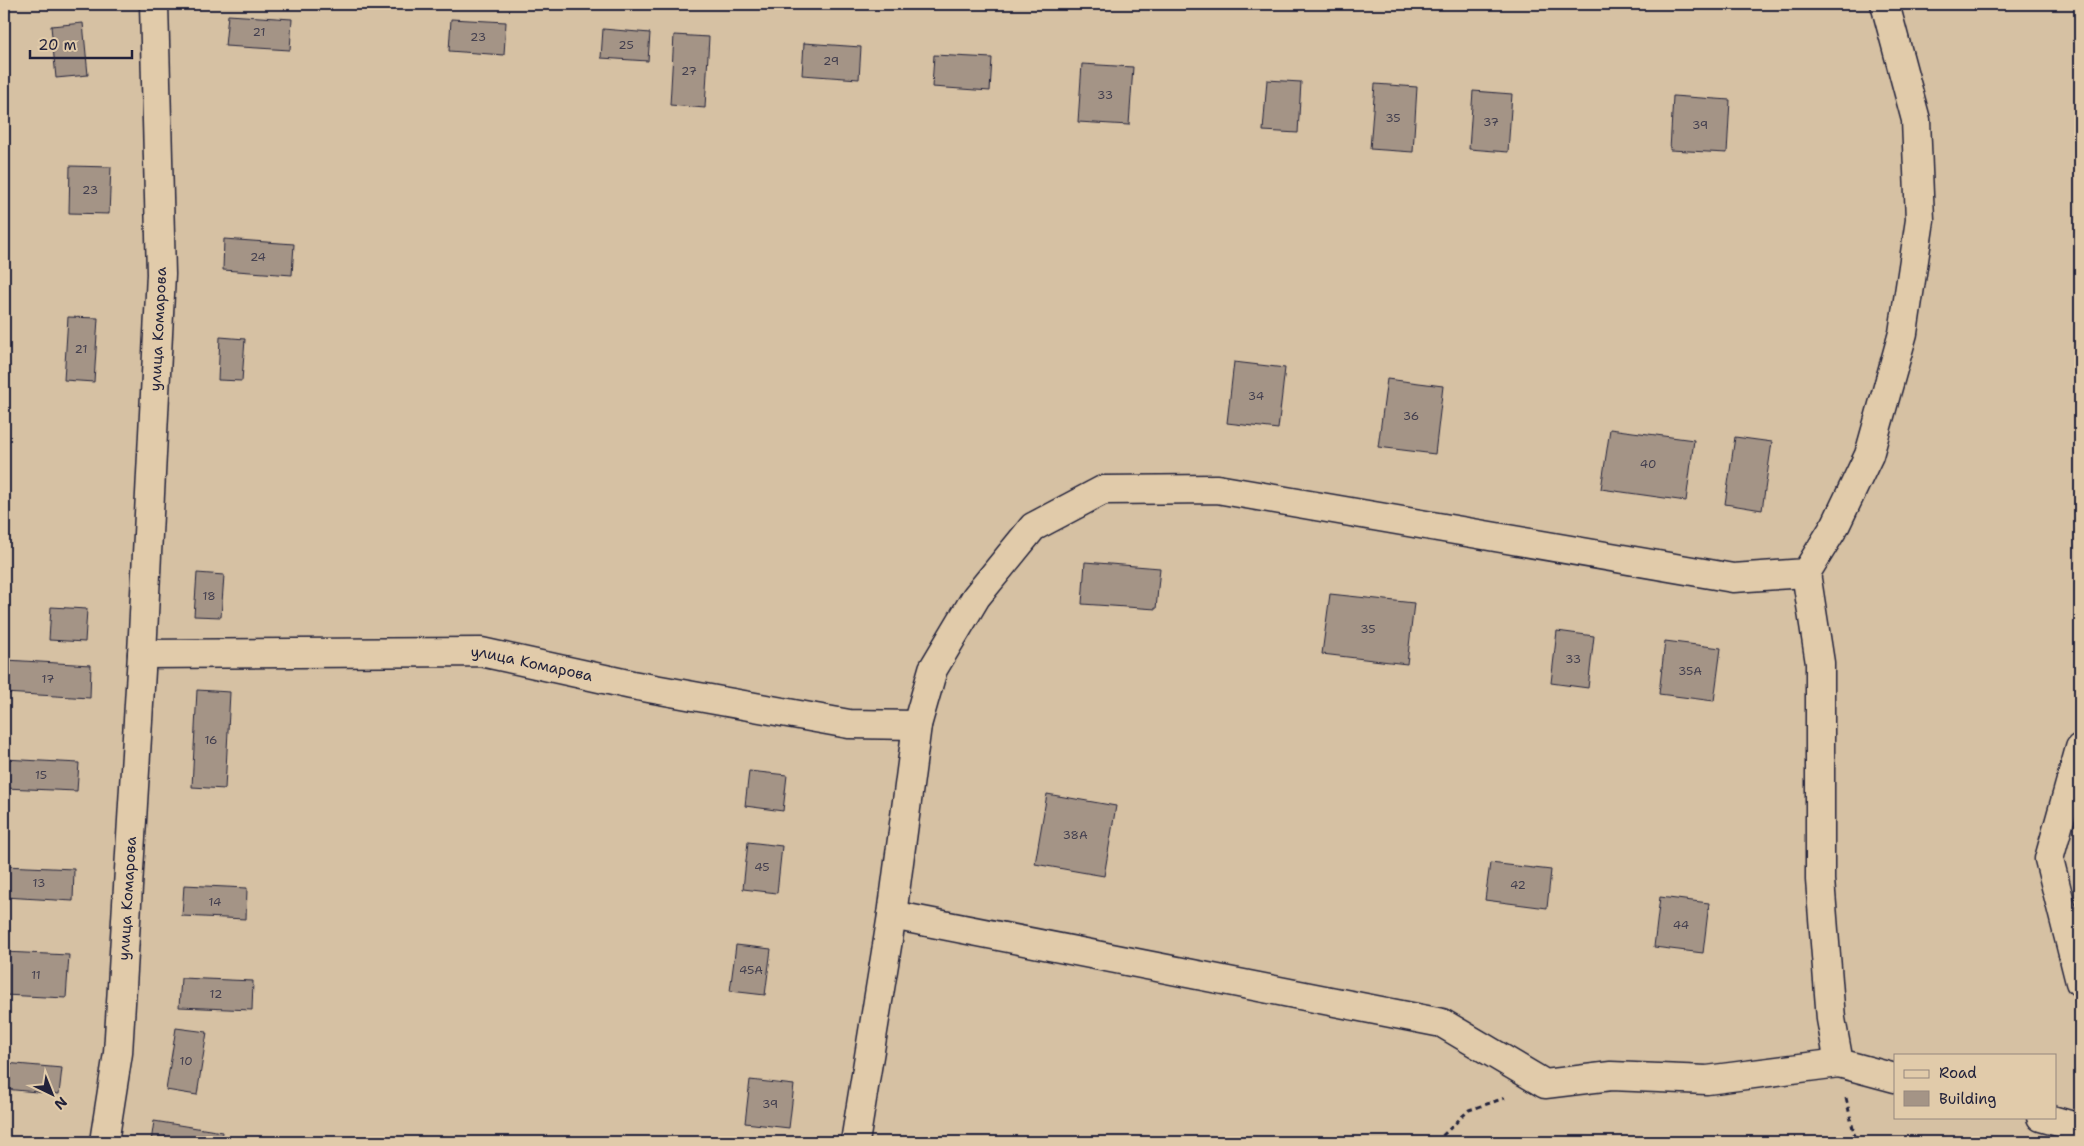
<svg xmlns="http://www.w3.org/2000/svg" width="2084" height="1146" font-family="'Shantell Sans',sans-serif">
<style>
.building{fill:#a49486;stroke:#22223b}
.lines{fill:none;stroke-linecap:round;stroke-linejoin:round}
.minor-casing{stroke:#22223b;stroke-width:31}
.path{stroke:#22223b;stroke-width:3;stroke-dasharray:5 4;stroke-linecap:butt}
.minor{stroke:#e1cbaa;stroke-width:28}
.labels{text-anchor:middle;stroke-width:4;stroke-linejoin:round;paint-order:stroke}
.number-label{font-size:12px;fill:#423e4e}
.street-label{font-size:15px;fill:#22223b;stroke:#e1cbaa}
</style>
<rect width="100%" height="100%" fill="#d6c1a3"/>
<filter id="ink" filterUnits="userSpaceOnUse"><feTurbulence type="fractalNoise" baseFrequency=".02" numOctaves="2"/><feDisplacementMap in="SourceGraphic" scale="10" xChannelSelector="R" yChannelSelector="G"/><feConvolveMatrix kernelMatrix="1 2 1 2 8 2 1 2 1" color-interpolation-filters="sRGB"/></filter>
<g filter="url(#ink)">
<path class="building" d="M228,15L292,19L290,50L225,46Z
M451,19L506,22L504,55L449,51Z
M83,23L88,75L56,78L51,26Z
M603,29L650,33L648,61L601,58Z
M674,35L709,37L705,108L670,105Z
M804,43L861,47L859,79L802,75Z
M934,55L992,58L990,91L932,87Z
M1082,64L1133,67L1129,125L1078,122Z
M1267,80L1301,82L1298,133L1263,131Z
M1375,84L1417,87L1413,152L1370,149Z
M1473,91L1512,94L1508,152L1469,149Z
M1673,96L1730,100L1727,153L1670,150Z
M70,166L111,167L109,214L69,213Z
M224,239L294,244L292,275L223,270Z
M68,317L98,318L94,382L64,380Z
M220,337L245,339L242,381L218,380Z
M1234,362L1285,368L1278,429L1227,423Z
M1387,379L1443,386L1435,454L1378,447Z
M1610,429L1694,440L1686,501L1601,489Z
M1735,437L1772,442L1762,510L1725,504Z
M1085,562L1160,568L1156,609L1082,604Z
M197,573L224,575L221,617L194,616Z
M1330,594L1414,603L1407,664L1322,654Z
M51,607L87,609L85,642L49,640Z
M1557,631L1594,636L1588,688L1551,683Z
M1665,641L1721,648L1714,701L1659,694Z
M6,660L91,665L90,698L4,693Z
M197,690L230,692L225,789L192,787Z
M4,759L79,763L77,791L4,788Z
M749,771L787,775L783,811L745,806Z
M1047,794L1116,806L1104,876L1035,864Z
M748,842L782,846L777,893L743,889Z
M1490,863L1551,870L1547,908L1485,900Z
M4,866L74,869L73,901L4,897Z
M184,885L247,888L246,919L182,916Z
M1660,897L1709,903L1703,953L1654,947Z
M736,945L771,949L765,995L730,991Z
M4,952L69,955L66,998L4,995Z
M181,978L253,981L252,1010L179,1007Z
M176,1028L207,1032L197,1095L166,1090Z
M5,1063L62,1068L59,1094L4,1089Z
M750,1080L794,1085L789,1128L745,1123Z
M154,1121L222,1132L221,1142H151Z
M4,1138L58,1142H4Z"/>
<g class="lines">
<defs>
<g id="minor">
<path d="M1806,573L1820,663V880L1831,1019L1839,1063L1895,1078"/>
<path id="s1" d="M142,654L481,652L632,685L849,724L917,725"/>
<path d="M2080,748L2049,859L2080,982"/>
<path d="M892,915L1442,1023L1545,1084L1611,1076L1707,1080L1839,1063"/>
<path d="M2041,1117L2080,1128"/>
<path id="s2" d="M104,1142L118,1053L142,654L161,274L154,4"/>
<path d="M855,1142L892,915L917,725L933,669L976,597L1033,527L1103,490L1217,489L1733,578L1806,573L1836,524L1869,455L1903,333L1920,220L1916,120L1885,4"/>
</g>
</defs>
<use href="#minor" class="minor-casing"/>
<path class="path" d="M1846,1098L1856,1142
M1436,1142L1469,1110L1505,1098"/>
<use href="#minor" class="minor"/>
</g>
</g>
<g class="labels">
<g class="number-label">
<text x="259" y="36">21</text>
<text x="478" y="41">23</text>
<text x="626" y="49">25</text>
<text x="831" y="65">29</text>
<text x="689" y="75">27</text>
<text x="1105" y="99">33</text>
<text x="1393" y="122">35</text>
<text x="1491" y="126">37</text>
<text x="1700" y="129">39</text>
<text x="90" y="194">23</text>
<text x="258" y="261">24</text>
<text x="81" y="353">21</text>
<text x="1256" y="400">34</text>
<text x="1411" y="420">36</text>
<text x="1648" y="468">40</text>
<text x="209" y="600">18</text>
<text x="1368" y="633">35</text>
<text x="1573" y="663">33</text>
<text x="1690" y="675">35А</text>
<text x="48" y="683">17</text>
<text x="211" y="744">16</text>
<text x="41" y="779">15</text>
<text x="1075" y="839">38А</text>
<text x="762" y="871">45</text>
<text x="39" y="887">13</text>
<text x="1518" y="889">42</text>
<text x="215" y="906">14</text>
<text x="1681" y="929">44</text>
<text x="751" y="974">45А</text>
<text x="36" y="979">11</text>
<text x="216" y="998">12</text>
<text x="186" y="1065">10</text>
<text x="770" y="1108">39</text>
</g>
<g class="street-label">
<text dy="5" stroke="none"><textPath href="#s2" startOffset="815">улица Комарова</textPath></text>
<text dy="5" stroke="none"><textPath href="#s1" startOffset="391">улица Комарова</textPath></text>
<text dy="5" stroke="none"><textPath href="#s2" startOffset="245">улица Комарова</textPath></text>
</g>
</g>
<rect width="2084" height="1146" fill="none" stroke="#e1cbaa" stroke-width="20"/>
<rect x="10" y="10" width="2064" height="1126" fill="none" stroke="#22223b" stroke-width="2" filter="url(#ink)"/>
<rect x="1894" y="1054" width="162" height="65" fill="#e1cbaa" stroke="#95877e"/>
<rect x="1904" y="1070" width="25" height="8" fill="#e1cbaa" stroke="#95877e"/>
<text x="1939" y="1078" font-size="15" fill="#22223b">Road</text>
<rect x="1904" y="1091" width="25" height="15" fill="#a49486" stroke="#95877e"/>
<text x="1939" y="1104" font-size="15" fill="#22223b">Building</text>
<g transform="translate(52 1094) rotate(137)" stroke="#e1cbaa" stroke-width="4" paint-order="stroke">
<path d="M0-4L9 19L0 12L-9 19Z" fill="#22223b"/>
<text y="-8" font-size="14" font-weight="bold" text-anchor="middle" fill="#22223b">N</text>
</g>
<path d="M30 50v8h102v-8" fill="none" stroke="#22223b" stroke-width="2.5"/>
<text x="38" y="50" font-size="15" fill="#22223b" stroke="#e1cbaa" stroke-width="4" paint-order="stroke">20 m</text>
</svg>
